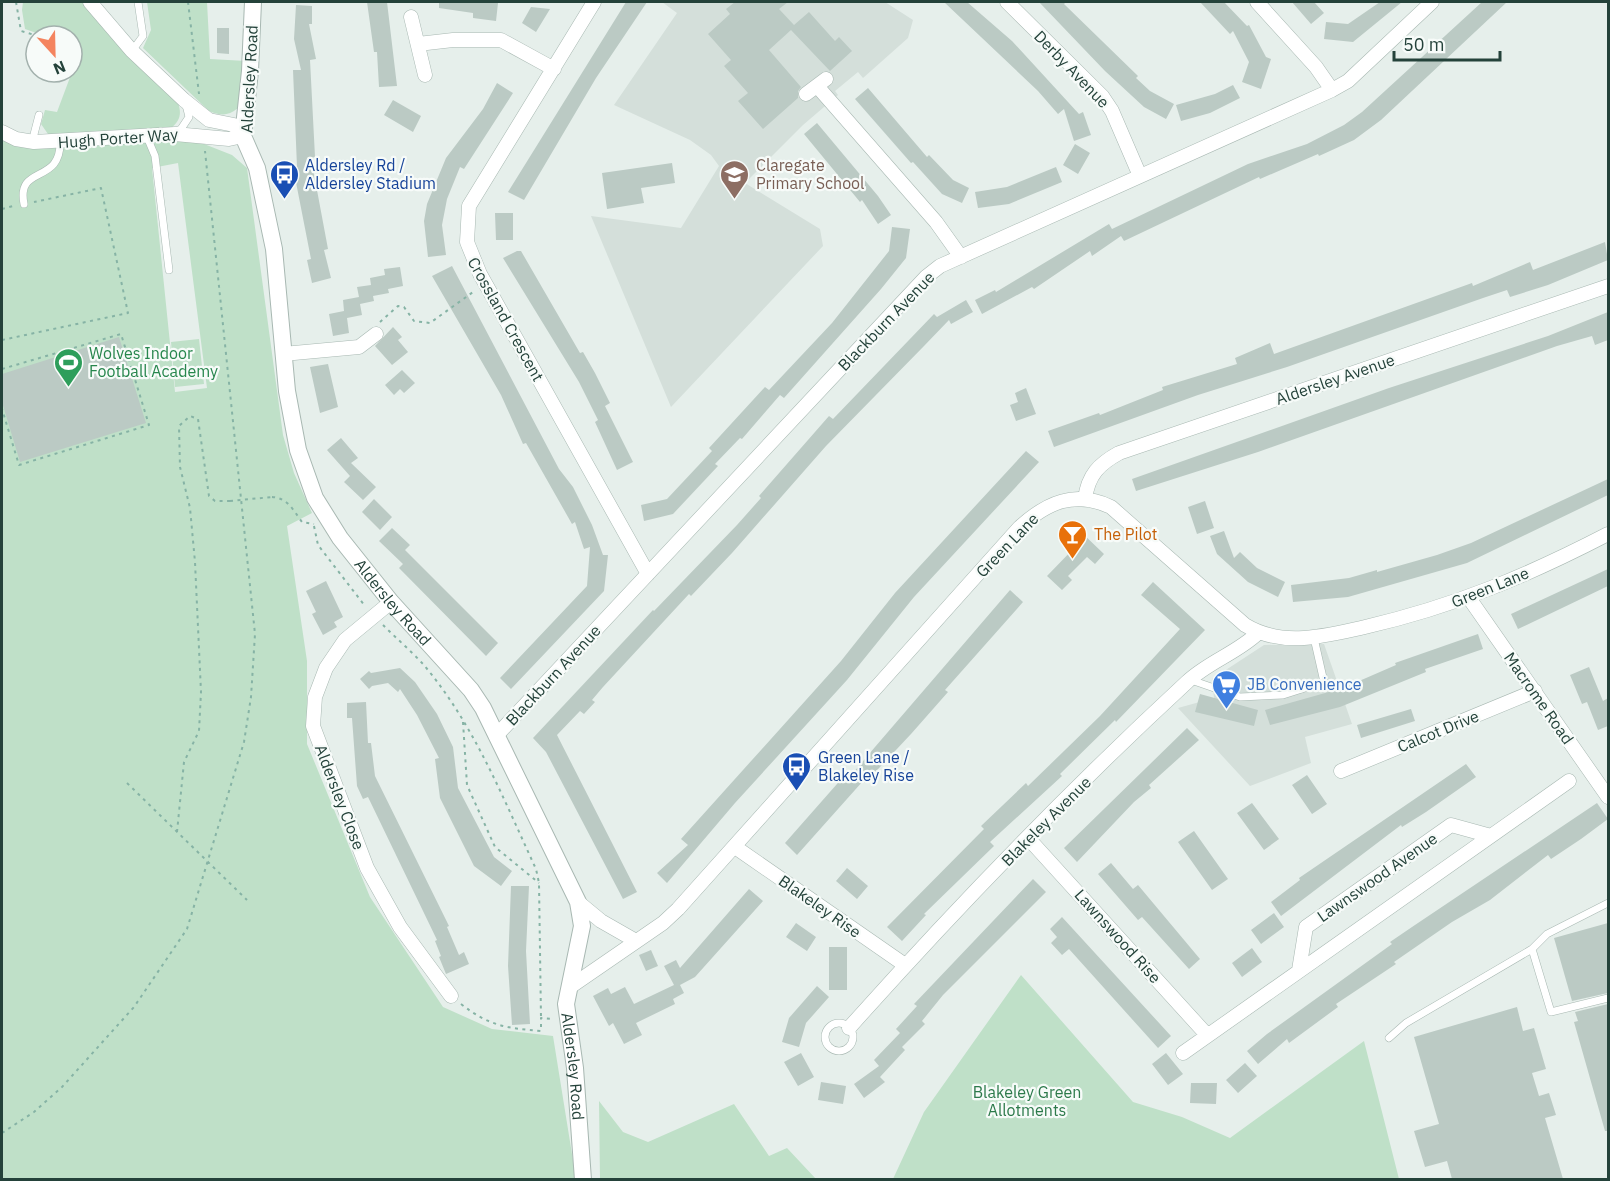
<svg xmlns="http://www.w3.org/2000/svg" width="1610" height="1181" font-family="'IBM Plex Sans',sans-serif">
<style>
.built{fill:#d4dfda}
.green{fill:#bfe0c8;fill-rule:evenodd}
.building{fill:#bbcac4}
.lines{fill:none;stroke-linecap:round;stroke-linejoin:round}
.service-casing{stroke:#a8b8b2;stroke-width:8}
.minor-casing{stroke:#a8b8b2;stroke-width:15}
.tertiary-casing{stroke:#a8b8b2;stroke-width:18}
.path{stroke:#86b3a5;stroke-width:2;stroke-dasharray:3 4.5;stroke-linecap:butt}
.service{stroke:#fff;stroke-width:7}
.minor{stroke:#fff;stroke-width:14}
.tertiary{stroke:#fff;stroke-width:16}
.path-bridge{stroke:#86b3a5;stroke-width:2;stroke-dasharray:3 4.5;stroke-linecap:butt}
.labels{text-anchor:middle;stroke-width:4.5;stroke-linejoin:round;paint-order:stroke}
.street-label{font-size:16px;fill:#24423a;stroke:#f7fbf9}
.transit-label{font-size:16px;fill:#164399;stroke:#f7fbf9;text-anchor:start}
.education-label{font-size:16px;fill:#785e54;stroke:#f7fbf9;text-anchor:start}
.leisure-label{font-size:16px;fill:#27864d;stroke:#f7fbf9;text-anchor:start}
.food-label{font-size:16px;fill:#c56008;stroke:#f7fbf9;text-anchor:start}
.shop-label{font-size:16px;fill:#366cbe;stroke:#f7fbf9;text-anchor:start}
.park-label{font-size:16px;fill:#2d7a4b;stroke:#f7fbf9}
</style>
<rect width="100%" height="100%" fill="#e6efeb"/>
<path class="built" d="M662,2H885L913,20L908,38L863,78L858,72L835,91L838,95L803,125L745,183L820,229L823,246L671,407L591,216L681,228L719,166L711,155L690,140L614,105L677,13Z
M1324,644L1352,724L1305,737L1311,763L1250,786L1178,708L1214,698L1212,679L1264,645Z"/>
<path class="green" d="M23,2H85L178,103C182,114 180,121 170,129L55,137L48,134L41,124L45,110L57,112L72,72L77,50L72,48V36H45L25,29L22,10Z
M147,2H207L210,59L246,61L238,108C228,116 221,116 209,111L143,48L151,30Z
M204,136L199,142L232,155L247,168L283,435L294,473L312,513L287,526L307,661V744L370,897L443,1007L492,1029L553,1036L576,1179H2V138L32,149ZM178,163L207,388L175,392L152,168Z
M199,339L204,384L175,387L171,342Z
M1021,975L1133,1102L1182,1117L1230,1138L1364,1041L1399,1179H893L924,1112Z
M599,1101L623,1132L648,1142L734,1104L769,1156L787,1148L816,1179H600Z"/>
<path class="building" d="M367,2H387L397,86L379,87L377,52H374Z
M439,2L498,3L496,21L473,18V13L439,8Z
M626,2H647L596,78L524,200L508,192Z
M735,2H788L779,9L794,25L809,12L835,41L839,37L852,51L830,71L791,30L769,50L801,87L798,91V98L763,129L738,101L748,93L724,66L731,60L708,34L730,14L726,9Z
M944,2H967L1012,41L1079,114L1083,112L1091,135L1074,141L1064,109L1058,114L1038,91Z
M1039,2H1066L1064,4L1138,76L1136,78L1150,91L1174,104L1166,119L1144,107L1105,71Z
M1200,2H1224L1247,26L1249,25L1266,57L1271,59L1261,89L1242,82L1249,62L1233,31L1230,34Z
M1292,2H1314L1324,13L1311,24Z
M1380,2H1402L1353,42L1324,39L1326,22L1348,24Z
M1482,2H1507L1381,120L1354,140L1319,156L1318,154L1260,179L1259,177L1124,241L1121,236L1092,256L1090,251L1034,289L1032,287L982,314L975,300L995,290L996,292L1109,224L1112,229L1248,164L1307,144L1344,125L1362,112Z
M296,5L312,6V24H309L316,59L310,60L315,157L311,158L328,249L324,250L331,278L312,283L307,260L311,259L293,167H297L293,70H301L294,39Z
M531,7L550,9L536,32L522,23Z
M217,28H229V54L217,53Z
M497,83L513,93L464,169L460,167L447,199L442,225L446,255L428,257L424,221L427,204L446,158L483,109Z
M1233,85L1240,98L1210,113L1181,121L1176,105L1215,94Z
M868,88L927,157L929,155L953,180L969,188L962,203L942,194L913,162L911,163L855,99Z
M393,100L421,116L413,132L384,115Z
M817,123L878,196L891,215L878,224L862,200L860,202L804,134Z
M1075,144L1090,153L1078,174L1063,165Z
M672,163L675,183L641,188L644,203L607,209L602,173Z
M1056,167L1062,182L1009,204L978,208L975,192L1007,187Z
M495,213H513V240H496Z
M892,227L910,229L906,258L881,289L784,398L780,395L742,439L740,438L715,464L718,466L673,514L644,521L641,505L667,499L712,451L709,448L742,412L765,387L769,390L832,323L889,251Z
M1605,242L1608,260L1548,285L1510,297L1507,290L1483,298L1287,367L1198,395L1054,447L1048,431L1099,413L1100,415L1163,390L1162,387L1237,364L1235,358L1270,343L1274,354L1472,283L1473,286L1530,262L1533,270Z
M517,251H521L580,353L583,352L595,373L610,403L605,406L633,462L617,470L595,422L598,420L579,382L503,258Z
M452,266L559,469L573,487L592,525L603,555H608L604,591L511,689L500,678L587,586L590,547L584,549L575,522L572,524L526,443L523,444L501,395L432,276Z
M400,267L403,286L388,289L389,293L373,296L374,301L360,304L362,315L347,318L349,333L333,336L329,314L344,311L343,300L359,297L357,287L371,285L370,278L385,275L384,269Z
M966,300L973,312L951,324L949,320L924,346L826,446L732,553L691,596L689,594L603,687L592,700L595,702L584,714L580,711L557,735L637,892L623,899L546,752L533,738L653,610L654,611L737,525L761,498L759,496L829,416L833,419L934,314L937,317Z
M1608,312V340L1595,345L1592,336L1557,346L1258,452L1136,491L1132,479L1389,388L1548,336Z
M393,327L402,337L398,340L408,352L392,365L375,346Z
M119,337L146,423L20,462L2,402V374Z
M328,364L338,407L320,413L310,367Z
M402,370L415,383L404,393L400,389L394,395L385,385Z
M1026,388L1036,414L1016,421L1010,405L1018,402L1015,393Z
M341,438L358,458L351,463L376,487L363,500L344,482L350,476L327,450Z
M1026,451L1039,462L914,597L847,680L735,803L667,883L657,873L688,845L681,839L841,661L895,593Z
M1608,479V495L1467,563L1348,597L1293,602L1291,585L1349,578L1377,570V572L1437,555L1471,543Z
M374,499L392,517L380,530L362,512Z
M1205,501L1214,528L1197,534L1188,507Z
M392,528L410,545L405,550L498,643L486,656L399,568L403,564L379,541Z
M1224,531L1234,558L1240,552L1257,568L1285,582L1278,597L1248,582L1217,554L1210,536Z
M1081,532L1104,554L1095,564L1087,557L1068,576L1072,580L1062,590L1047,576L1077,545L1073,541Z
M1608,569V586L1518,629L1511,614Z
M326,581L343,617L334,622L337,627L323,635L312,614L316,612L306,591Z
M1153,582L1205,630L1116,722L1115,720L1060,774L1062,776L990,842L994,846L924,914L926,915L902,941L887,927L984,829L981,826L1026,783L1028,786L1100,716L1180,629L1141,595Z
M1010,590L1023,602L945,690L948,692L911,734L865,783L863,781L797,855L785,843L844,776L848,779L875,747Z
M1478,634L1483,649L1425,669L1426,672L1340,707L1270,725L1265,710L1343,688L1396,665L1395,663Z
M1589,667L1603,701L1608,698V726L1598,730L1587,702L1582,704L1570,675Z
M400,668L415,682L437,714L453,747L458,788L494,857L512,871L501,886L474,866L440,798L435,759L439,758L417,715L400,689L398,692L388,683L372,686L369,689L360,679L369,671L371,673Z
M1200,694L1258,710L1254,726L1195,712Z
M366,702L368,743H371L375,776L449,926L447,927L459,955L464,952L469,964L446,974L439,957L441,956L435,941L437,940L368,797L363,799L357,786L352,718H347V703Z
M1411,709L1415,721L1361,738L1357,725Z
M1187,728L1199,740L1149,785L1151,788L1134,802L1077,862L1064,848Z
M1466,764L1476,777L1426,812L1402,827L1401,825L1281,916L1271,902L1300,880L1299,878Z
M1307,775L1327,804L1312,814L1292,785Z
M1252,803L1279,839L1264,850L1237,813Z
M1597,803L1608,819L1581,839L1551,859L1548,855L1490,900L1452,922L1394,962L1396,964L1336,1004L1338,1007L1289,1043L1287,1039L1258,1064L1247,1051L1267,1034L1392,944L1390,942L1412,927Z
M1194,831L1228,879L1212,890L1178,842Z
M1111,863L1133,889L1138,885L1200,959L1189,969L1142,917L1138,920L1098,874Z
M847,868L868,886L857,899L836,881Z
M1033,879L1046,892L943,995L922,1021L925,1024L902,1047L905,1050L880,1077L885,1082L864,1098L854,1084L879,1066L874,1060L900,1033L896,1029L917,1006L914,1004Z
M511,886H529L526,951L530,1024L512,1025L508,966Z
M749,889L763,901L695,977L680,985L684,993L673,999L675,1004L636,1023L642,1035L624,1044L613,1023L609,1026L593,996L608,988L611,994L625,987L634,1004L674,985L664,966L676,960L680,968Z
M1274,913L1284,927L1261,944L1251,930Z
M1062,917L1171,1036L1158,1048L1069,949L1062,955L1051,943L1057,937L1050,929Z
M796,923L816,937L807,951L786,937Z
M1608,923V993L1572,1001L1554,938Z
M829,947H847V990H829Z
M1252,948L1262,962L1242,977L1232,963Z
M651,950L658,966L646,971L639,955Z
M817,986L829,997L806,1023L799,1047L782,1042L789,1018Z
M1608,1004V1131H1605L1574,1022L1578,1021L1575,1012Z
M1517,1007L1523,1031L1534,1028L1546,1069L1532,1073L1539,1096L1549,1093L1556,1115L1545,1118L1563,1179H1452L1447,1161L1425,1167L1414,1131L1439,1124L1414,1037Z
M801,1053L814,1077L798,1086L784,1062Z
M1166,1053L1183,1074L1168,1085L1152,1064Z
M1245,1063L1257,1076L1238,1093L1226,1080Z
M821,1082L846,1086L843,1104L818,1100Z
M1191,1083H1217L1216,1104L1190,1103Z"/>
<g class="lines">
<defs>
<path id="service" d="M132,51L143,36L138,2
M175,132L181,129L189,117L186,105
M147,137L155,156L169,270
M32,142L39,115
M24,204C16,164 61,185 60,142
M1191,680L1240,697L1283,695L1324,682L1314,638
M1532,949L1551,1012L1608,998
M825 1037a14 14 0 1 1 28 0a14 14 0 1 1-28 0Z
M1389,1038L1406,1023L1532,949L1547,934L1608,903"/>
<path id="minor" d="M594,2L469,206L467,242L480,274L648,574
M1007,2L1102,96L1112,111L1140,176
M1257,2L1316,67L1332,90
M411,17L425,75
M418,44L453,40H501L554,69
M817,86L936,222L961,257
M806,94L826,79
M2,132L16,139L34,142L175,134L229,139L243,136L234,125L209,120L184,100L132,51L90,2
M283,354L359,347L376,334
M1085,499C1088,475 1099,464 1119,453L1608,286
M1469,598L1608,797
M391,602L345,640L326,668L315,697L313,726L367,868L400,927L451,996
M496,736L926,277L940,266L1332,90L1348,81L1432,2
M1341,771L1535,691
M1028,838L1207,1035
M735,847L905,965
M578,902L601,921L636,941
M1299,970L1306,927L1451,825L1491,836
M570,987L663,923L678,909L1019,528C1047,502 1075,490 1111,507L1245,625C1283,648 1324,636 1365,627C1455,606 1527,576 1608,534
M849,1028C956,908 1069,791 1187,682C1208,662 1237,653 1258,633
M1183,1053L1569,781"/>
<g id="tertiary">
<path id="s1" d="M253,2L250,71L243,136L257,168L274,249L287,391L298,450L315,498L340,538L391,602L471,690L483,708L578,902L582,926L566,1004L575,1068L583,1180"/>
</g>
</defs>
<use href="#service" class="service-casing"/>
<use href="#minor" class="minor-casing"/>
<use href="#tertiary" class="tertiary-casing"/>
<path class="path" d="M16,2L21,31L38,36
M188,2L199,94
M2,209L13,206
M380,322L398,306L404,307L414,321L430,323L473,292
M2,340L128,313L101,188L34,202
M2,369L121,334L149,425L19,465L2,409
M272,497C288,498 293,510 302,522L314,524
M314,526L318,545L365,606
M383,625C396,638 411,651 423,664C474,724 503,798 536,869L539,883L541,1018
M463,722L467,785L495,847L539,883
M127,783L247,900
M177,832L184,762L199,731L201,692L195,562L190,508L180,467L179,426L190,416L198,419L209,496L215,501H230
M461,1004C489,1026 506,1028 541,1031V1018L552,1019
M2,1133L34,1112L62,1087L134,1007L187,929L244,742L251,697L255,634L205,151"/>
<use href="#service" class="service"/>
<use href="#minor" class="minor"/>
<use href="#tertiary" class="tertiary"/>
<path class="path-bridge" d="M230,501L272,497"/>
</g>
<defs>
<symbol id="bus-pin" viewBox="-11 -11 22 30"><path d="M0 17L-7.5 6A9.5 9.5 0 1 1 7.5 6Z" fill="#1a4fb4" stroke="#f7fbf9"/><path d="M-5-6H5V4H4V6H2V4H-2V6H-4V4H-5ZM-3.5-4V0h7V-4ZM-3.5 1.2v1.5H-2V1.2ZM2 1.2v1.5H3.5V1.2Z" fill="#fff"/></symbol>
<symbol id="school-pin" viewBox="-11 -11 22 30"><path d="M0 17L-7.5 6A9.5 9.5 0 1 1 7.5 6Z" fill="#8d6e63" stroke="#f7fbf9"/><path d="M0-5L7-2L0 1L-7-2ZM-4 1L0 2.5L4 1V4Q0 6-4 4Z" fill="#fff"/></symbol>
<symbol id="stadium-pin" viewBox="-11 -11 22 30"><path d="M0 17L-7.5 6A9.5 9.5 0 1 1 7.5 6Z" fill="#2e9e5b" stroke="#f7fbf9"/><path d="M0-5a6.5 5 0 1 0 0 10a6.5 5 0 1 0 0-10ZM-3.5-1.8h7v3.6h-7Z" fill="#fff"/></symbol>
<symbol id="bar-pin" viewBox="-11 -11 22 30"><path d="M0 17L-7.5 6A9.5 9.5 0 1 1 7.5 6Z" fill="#e8710a" stroke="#f7fbf9"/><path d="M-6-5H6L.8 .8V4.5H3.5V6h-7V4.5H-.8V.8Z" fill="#fff"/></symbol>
<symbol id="supermarket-pin" viewBox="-11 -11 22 30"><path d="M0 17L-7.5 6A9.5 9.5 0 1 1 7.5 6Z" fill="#3f7fe0" stroke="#f7fbf9"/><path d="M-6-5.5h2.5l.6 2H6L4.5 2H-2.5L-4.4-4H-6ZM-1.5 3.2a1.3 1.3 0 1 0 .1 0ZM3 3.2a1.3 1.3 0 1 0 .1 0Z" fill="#fff"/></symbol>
</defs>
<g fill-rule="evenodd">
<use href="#bus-pin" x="268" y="158" width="33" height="45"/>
<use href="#school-pin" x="718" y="158" width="33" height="45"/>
<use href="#stadium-pin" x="52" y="346" width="33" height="45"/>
<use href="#bar-pin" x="1056" y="518" width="33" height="45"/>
<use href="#supermarket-pin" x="1210" y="668" width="33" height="45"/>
<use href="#bus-pin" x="780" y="750" width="33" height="45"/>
</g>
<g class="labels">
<g class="street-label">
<text transform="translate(1072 69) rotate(46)" y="6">Derby Avenue</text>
<text transform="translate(249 79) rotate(-87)" y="6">Aldersley Road</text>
<text transform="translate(118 138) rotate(-4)" y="6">Hugh Porter Way</text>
<text transform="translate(506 319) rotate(61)" y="6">Crossland Crescent</text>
<text transform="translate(886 321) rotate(-46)" y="6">Blackburn Avenue</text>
<text transform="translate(1335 379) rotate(-19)" y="6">Aldersley Avenue</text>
<text transform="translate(1007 545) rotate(-46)" y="6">Green Lane</text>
<text transform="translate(1490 587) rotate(-22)" y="6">Green Lane</text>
<text dy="6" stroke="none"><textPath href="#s1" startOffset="636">Aldersley Road</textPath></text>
<text transform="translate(553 675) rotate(-47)" y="6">Blackburn Avenue</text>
<text transform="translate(1539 698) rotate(55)" y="6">Macrome Road</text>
<text transform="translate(1438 731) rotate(-22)" y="6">Calcot Drive</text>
<text transform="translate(340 797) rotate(69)" y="6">Aldersley Close</text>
<text transform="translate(1046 821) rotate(-45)" y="6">Blakeley Avenue</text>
<text transform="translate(1377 877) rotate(-35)" y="6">Lawnswood Avenue</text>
<text transform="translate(820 906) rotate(35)" y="6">Blakeley Rise</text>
<text transform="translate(1118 936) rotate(48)" y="6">Lawnswood Rise</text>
<text dy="6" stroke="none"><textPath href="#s1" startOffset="1158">Aldersley Road</textPath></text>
</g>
<g class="transit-label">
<text x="305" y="171">Aldersley Rd /<tspan x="305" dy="18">Aldersley Stadium</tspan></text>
<text x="818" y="763">Green Lane /<tspan x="818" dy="18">Blakeley Rise</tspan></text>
</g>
<g class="education-label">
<text x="756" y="171">Claregate<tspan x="756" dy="18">Primary School</tspan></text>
</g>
<g class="leisure-label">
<text x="89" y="359">Wolves Indoor<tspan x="89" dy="18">Football Academy</tspan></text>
</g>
<g class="food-label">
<text x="1094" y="540">The Pilot</text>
</g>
<g class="shop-label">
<text x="1247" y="690">JB Convenience</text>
</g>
<g class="park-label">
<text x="1027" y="1098">Blakeley Green<tspan x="1027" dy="18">Allotments</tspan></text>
</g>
</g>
<rect width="1610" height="1181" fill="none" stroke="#24423a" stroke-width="6"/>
<g transform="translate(54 54) rotate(158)"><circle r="28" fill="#f7fbf9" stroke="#a3b1ad" stroke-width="1.5"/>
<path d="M0-4.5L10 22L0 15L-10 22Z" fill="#f4845f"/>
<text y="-9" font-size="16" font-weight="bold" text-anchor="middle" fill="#24423a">N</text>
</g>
<path d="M1394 51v9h106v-9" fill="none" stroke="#24423a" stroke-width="3"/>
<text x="1403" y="51" font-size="18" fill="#24423a" stroke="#f7fbf9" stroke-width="4.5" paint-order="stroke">50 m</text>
</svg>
